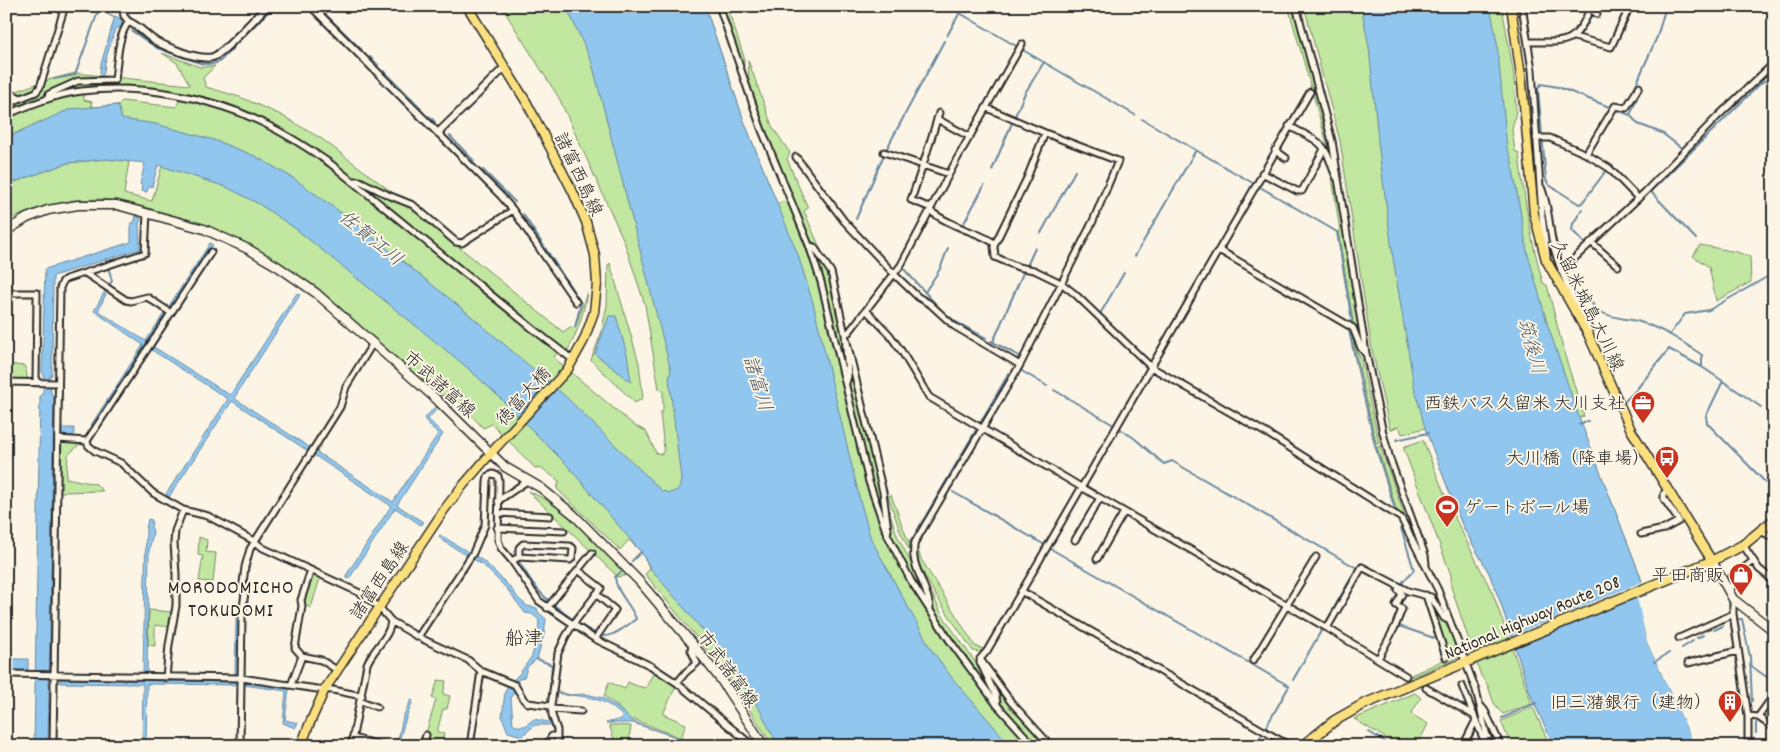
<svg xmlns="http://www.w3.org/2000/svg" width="1780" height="752" font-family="Dekko,'Klee One',sans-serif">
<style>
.green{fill:#c1e7a1;stroke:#768966;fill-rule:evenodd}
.water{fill:#91c6ee;stroke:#6888a0}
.pier{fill:#fcf5e5}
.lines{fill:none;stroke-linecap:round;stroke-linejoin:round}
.stream{stroke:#6888a0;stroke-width:2}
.minor-casing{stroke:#2b2b2b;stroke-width:9}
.tertiary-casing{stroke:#2b2b2b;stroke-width:10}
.secondary-casing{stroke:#2b2b2b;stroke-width:11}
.primary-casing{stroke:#2b2b2b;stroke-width:11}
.trunk-casing{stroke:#2b2b2b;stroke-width:12}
.minor{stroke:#fcf5e5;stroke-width:5}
.tertiary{stroke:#fcf5e5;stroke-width:6}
.secondary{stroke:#fcf5e5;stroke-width:8}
.primary{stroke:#fbe080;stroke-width:8}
.trunk{stroke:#fbe080;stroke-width:9}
.labels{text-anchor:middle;stroke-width:4;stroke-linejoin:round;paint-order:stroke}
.street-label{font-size:18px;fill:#2b2b2b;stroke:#fcf5e5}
.poi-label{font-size:18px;fill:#2b2b2b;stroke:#fcf5e5;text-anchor:end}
.water-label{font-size:19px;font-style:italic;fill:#4a5a66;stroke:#fcf5e5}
.neighbourhood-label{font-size:19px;fill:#2b2b2b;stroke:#fcf5e5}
.quarter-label{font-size:20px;letter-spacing:1px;fill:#2b2b2b;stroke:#fcf5e5}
</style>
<rect width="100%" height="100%" fill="#fcf5e5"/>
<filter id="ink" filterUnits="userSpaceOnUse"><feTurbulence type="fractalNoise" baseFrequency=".02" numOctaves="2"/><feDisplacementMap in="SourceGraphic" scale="10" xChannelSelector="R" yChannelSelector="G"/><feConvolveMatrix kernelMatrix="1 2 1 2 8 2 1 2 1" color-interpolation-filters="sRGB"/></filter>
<g filter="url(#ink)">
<path class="green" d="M501,6H570L597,62L673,363L685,478L676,504L354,229L41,121L6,138V95L41,82L75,73L190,85L177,63L162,53L200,67L215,66L203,78L206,87L240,97L281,115L322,139L397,196L563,332L570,327L575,328L587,292C584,313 578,331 568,350L561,346L554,358L635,426L646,431L656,453L662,454L664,449L660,413L663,411V390L659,389L645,305L624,241L559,98ZM129,85L181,92L177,107L122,101L118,105L91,107L92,102L84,100L83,86Z
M705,6L744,121L777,204L787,200L818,281L870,497L885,536L909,583L950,645L994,706L1032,746H996L961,708L870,551L735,117Z
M721,6H727L744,57L743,75Z
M1288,6H1294L1329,138L1334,169Z
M1304,6H1368L1494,570L1554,746L1531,696L1500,601L1489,573L1463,527L1425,428L1402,434L1399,426L1390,430L1372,350L1340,141Z
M1479,6H1502L1514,76L1516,111L1512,130L1515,151L1519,154C1524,198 1531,241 1543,283L1547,285L1565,356L1584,416L1579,418L1640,575L1646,596L1538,326Z
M748,60L772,126L790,153L787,159L808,208L804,211L827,264L810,241L787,187L749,84Z
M105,159L129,161L124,194L152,201L162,166L157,164L166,159L279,205L467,362L603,488L808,746H773L726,674L645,574L650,569L641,552L629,540L620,550L557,489L559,481L543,469L535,468L492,424L483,428L451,393L443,396L408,368L318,288L251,245L198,222L126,202L102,199L74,200L46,206L6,220V185L68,163Z
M1331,171L1336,183L1359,327H1354L1338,231H1340Z
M1700,245L1737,252L1750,257L1751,282L1716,301L1709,267L1693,256Z
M813,249L830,275L844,341L845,376L823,277Z
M610,263L639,363L643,398L635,403L591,360L601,334L607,305L608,265Z
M1351,332L1356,350L1361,359L1379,443H1376Z
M848,351L881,494L887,527L876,497L850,389Z
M6,364L25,366L28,381L6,380Z
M1423,440L1450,508L1493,594L1532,704L1503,714C1488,702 1493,687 1481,676L1451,587V575L1403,447Z
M60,442H82L68,455L66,478L96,484L103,491L59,492Z
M1380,446L1405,517L1397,511L1377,447Z
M528,491C569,508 597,545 627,575L618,577Z
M891,495L910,546L911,554L900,531L888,496Z
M886,501L897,535L915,571L926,599L906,566L890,534Z
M199,537L207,540L206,552L216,553L213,582L199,581L203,556L198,555Z
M917,546L921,559L975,646L984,649L979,652L973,651C958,628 918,575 915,549Z
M311,574L320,578L311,608L304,605L303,600Z
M921,575L934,597L941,613L985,676L995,698L935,613Z
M1433,605C1443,621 1457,638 1457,658L1411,677V675L1448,658Z
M149,610L172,612L170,627L155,625V646L148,645Z
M654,671L676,686L663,714L686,724L681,738L633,719L632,721L618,708V706L604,696L609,682L625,689L628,682L637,686L646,688Z
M990,679C1007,703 1025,726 1047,746H1038L1001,703Z
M438,680L446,681L443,694L450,696L447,709H443L437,732L444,734L442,743L427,739L428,734L426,733L436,700L432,698Z
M1415,693L1421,698L1411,714L1428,724L1417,746H1399L1354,719Z
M1533,707L1550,746H1511L1501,721Z
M609,725L631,726L628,746L616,745Z"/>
<path class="water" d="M565,6H705L744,121L798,255L813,303L860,500L871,539L931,649L952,678L1011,746H781C773,739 766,722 761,712C749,693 735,675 723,657L722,653L651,569L641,552L567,465L495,393L463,364L296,229L259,204L226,187L158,165L152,187L149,186L147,192L141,191L142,185L140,184L145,163L105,159L68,163L6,185V138L70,109L118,105L122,119L156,124L214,140L255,156L293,178L354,222L465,311L565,396L662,491L669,493L676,491L680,486L681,479L669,378L671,371L592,63L572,19Z
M1361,6H1490L1497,42L1507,148L1511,157L1527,251L1548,326L1579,417L1640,575L1646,596L1638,598L1647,642L1695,746H1554L1531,696L1500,601L1489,573L1463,527L1435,455L1425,428L1414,386L1393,258L1379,150L1369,47Z
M115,16L123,20L121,27L115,29L105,62L104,73L102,75L100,73L101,64Z
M136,216L141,218L139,224L140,249L53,276L52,375L50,376L51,392L54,397L48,746H34L40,397L43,392L44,375L42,372L45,269L131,242V223H134Z
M210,243L213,245L149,344L230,395L297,293L300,295L234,398L393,502L438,434L424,419L435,407L437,409L428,419L443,434L397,505L423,522L421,525L395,508L349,579L345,577L391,506L232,401L169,497L166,494L228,399L147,347L94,427L91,425L143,345L94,311L105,291L107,292L98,311L146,341Z
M609,316H616L627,354L631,382L595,354Z
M61,428H74V436L61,435Z
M148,519L152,520L151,527L153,531L149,551L147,673H143L146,529Z
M440,535L485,562L509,586L519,599L527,606L537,608L538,612L546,619L544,634L537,659L528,666L524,677L516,681L513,686L516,690L511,697L513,724L516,726H525L534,719L553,723L555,730H553L551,725H535L522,736L508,732L502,717L505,692L508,685L520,673L532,656L538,633L539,620L532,614L525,613L507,589L483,565L443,541L439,536Z
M236,618L239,619L238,675L235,676Z
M6,659H28V670H6Z
M60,679L239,682V685L147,684L146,746H142L143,684L60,683Z
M245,682L289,689L285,720L298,723L295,728L283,723L286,691L244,685Z
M586,694L603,698L618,708L632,721L676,737L633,723H606L621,719L623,717C606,699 592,697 568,695Z
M411,700L413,701L406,718L398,744H397L403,717Z"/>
<path class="pier" d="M1644,581L1647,590L1512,646L1509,637Z
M1646,596L1647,598L1640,600L1650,641L1698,746H1695L1647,642L1637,598Z"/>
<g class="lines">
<path class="stream" d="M100,6L99,9L114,17
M948,6L1016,46
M1688,6L1706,7L1711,10
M323,12L362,50
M6,21L11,6
M1588,24L1595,6
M132,31L157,48L203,64H212L219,62L234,47
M947,36L959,14
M243,37L274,6
M1021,49L1135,115
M370,57L378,65
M384,71L421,108
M54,79L75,75L99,9
M6,89L14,91
M1630,115L1639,93L1634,89L1657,37L1666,6
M429,116L435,122
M1015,116L1025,93L1044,62
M1142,119L1251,182
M450,136L474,161
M886,150L944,41
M483,170L515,202
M992,170L1012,123
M1605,172L1582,203L1579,204L1549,185L1546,180L1538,89L1541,84L1558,87L1630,115L1638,124L1662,133L1689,154
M1260,187L1337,232L1352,321
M1582,209L1573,224L1572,230L1585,244
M523,214L581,303L575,327
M856,219L883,157
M964,223L984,186
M1041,233L1075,171
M1696,239L1652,193V190L1762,82L1770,79L1774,81
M1135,256L1196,150
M106,259L112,281L108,287
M1027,266L1035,248
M902,267L941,310L956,322L986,338
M925,292L940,269L948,248
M1586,292C1589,299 1593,307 1599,311C1612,319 1627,318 1640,322C1663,329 1683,342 1702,355V367L1761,407
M1100,314L1124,273
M1349,331L1375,445L1394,506
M1670,334L1685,314L1709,310L1774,273
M991,341L1019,356L1017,359
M993,342L1023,273
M1020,370L1047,386
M1723,381L1706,416L1707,423L1766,483
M1054,390L1112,424
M1624,402L1636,390L1669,349L1702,367
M980,423L1009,373
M1579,424L1588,421
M1119,428L1134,438L1164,464L1172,461L1355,567
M1396,440L1428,433
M953,492L1043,544
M909,542L913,538L976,430
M1051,549L1289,686
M632,561L641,552
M519,562C525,571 531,582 539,591C550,603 589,635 605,636C615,636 628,625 636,619C631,604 616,593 615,577L621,572
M1362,571L1378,580
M1400,585L1414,570L1401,528
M1399,604L1405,607L1402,619
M1739,619H1742L1750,657L1752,701
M1325,624L1355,571
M1399,626L1434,638
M1714,630L1723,626
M1697,638L1703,635
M1682,648L1693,641
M537,659L552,665L551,677
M1654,662L1669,653
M1751,666L1774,682
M558,680L556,692L568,695
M1293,680L1321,631
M1502,718L1536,703
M1756,723V733
M1266,727L1288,688
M1369,732L1392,746
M1255,746L1261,736
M1433,746H1437
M1467,746L1476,729"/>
<defs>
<path id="minor" d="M719,6L761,128L809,245L821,282L869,482L887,534L911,581L950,641L997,705L1034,746
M1296,6L1332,141L1366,353L1383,433L1390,459L1425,555L1426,564
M1522,6L1532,70L1542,216L1547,256
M1590,9L1597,14
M1574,37L1611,47L1630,6
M1528,42C1566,42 1576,46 1591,6
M6,92L21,98L36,92L40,87L65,6
M47,99L49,94L78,81L115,80C117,64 118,33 129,22L124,16L122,6
M6,105L21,98
M6,115C30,105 56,94 82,91C138,84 208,96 259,121C285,133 308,148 331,164L533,329L573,360
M937,119L970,137
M1289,126C1301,133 1320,139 1326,152C1331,160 1332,170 1337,178
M438,133L501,196L513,210L576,302
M1045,133L1027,178L994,246L995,257L1018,267L1034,270L1061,283L1075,294L1151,367L1268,434L1401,518L1438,590L1476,690L1486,732L1491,746
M1536,138H1550L1586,154L1609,168L1638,198
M1275,150L1286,158
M884,152L949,174
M1586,154L1615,106L1626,108L1639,87
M796,157L844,221L894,274L918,297L930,304L954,326L1020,365
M1262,173L1297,191H1302L1324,149
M352,181H360L388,195L413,205L456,242L462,243L513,210
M1541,187C1548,203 1549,223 1552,240C1559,271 1572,297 1587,323L1589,331
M931,208L911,200L923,165L939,113
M930,211C941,219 954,225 966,230C977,234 987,237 995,244
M1591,242L1618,266
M809,245L814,247L831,272L845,334L848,376L846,383
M1219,250L1353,328L1361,348L1365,353
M6,270L9,293
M1561,271L1645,192L1717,117L1774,63
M85,273L126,300L131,301L147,297L171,313
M6,293H37L36,383
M866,310L889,334L902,352L929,397L1081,487L1327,628L1406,676
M6,382L57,383
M58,439L87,441
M87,441L88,445L95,451L121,463L153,493L183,510L208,516L254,541L263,548L360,593L379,607L391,621L418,637L468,660L481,671L515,685L524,700L528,703L551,706
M87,441L211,252
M498,501L527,481
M498,513L550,516
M497,528L564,531
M1761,531L1774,538
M887,534L888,530L883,492L845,334L849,332L901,265L957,159L1022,44
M1641,534L1664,529L1679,521L1664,499V494L1667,488
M1075,540L1100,498
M1743,545L1759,569L1774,581
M1097,559L1124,512
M512,561L519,557V548L523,544L570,546L573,548L572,558L570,560L519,557
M311,570L301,600L302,606L295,648L302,656L321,660L337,670
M1728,590L1732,587V577L1753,561
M1021,591L1290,746
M1426,595L1446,657
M1733,599V614L1748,716V746
M547,608L592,553
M930,609C929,585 908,566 915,542L1020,365L1093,221L1118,161L1045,133L987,108
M1327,628L1362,567L1408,591L1431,597L1444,618L1450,621
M418,637L473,553L485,525L487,481L488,476L493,474L498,476L499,481L498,540L501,548L512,561L539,601L595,639L651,666L677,683L753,746
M1679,638L1733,614
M595,639L615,610L596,594
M980,659L987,651L1310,92
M980,659L1011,702L1051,746
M1378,659L1395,627L1402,609L1396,605L1402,594L1398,590L1399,586
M1253,661L1316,557
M980,662L996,696L997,703
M1688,663L1738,651
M6,674L241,678L317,689L333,690L362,696
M166,678L169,645L176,606V574L174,543L175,531L183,510
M677,683L686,672L697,663L691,650L692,644
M291,685L302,656
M1462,686L1485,743L1490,744
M1426,688L1473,715
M361,701L377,707
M1481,706L1485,711L1501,746
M551,709L581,711
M1748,716L1758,717L1774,728
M1758,717L1774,695
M353,738L384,746
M53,746L60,288L63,281L66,279L145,253L147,213
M240,746L242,616L245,592L243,583L245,567L250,549L340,407L346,387L373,343
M351,746L367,664C373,649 390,637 391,621
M423,746L426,735
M470,746L481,671
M545,746L552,736H557
M560,746L557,741V730L552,715L551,706L558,653L566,636L574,623L601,588L578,570
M1463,746L1476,720"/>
<path id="tertiary" d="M311,6L438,133L505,67
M129,22C140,26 147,37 157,42C169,48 200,61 213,57C223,54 257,16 267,6"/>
<path id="secondary" d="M6,231L27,218L48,210L78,205H117L204,229L248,249L277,266L316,293L436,399L505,467L541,488L573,514L640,582L700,653L721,680L764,746
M1712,561L1733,599L1774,631"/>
<path id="primary" d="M1511,6L1522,83L1534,214L1546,260L1588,334L1631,430L1712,561
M301,746L309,725L325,689L444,510L460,489L491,453L568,369L584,340L594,312L597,284L595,255L586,222L573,192L527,103L467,6"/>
<path id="trunk" d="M1303,746L1334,721L1364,704L1712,561L1743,545L1774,520"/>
</defs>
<use href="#minor" class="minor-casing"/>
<use href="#tertiary" class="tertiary-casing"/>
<use href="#secondary" class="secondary-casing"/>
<use href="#primary" class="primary-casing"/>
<use href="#trunk" class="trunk-casing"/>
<use href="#minor" class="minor"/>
<use href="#tertiary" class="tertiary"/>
<use href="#secondary" class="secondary"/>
<use href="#primary" class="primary"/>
<use href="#trunk" class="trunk"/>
</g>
</g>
<defs>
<symbol id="office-pin" viewBox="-11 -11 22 30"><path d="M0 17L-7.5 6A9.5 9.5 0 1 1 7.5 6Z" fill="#c8321e" stroke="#fcf5e5"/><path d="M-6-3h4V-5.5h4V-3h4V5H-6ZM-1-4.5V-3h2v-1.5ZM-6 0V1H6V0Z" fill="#fff"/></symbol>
<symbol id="bus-pin" viewBox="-11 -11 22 30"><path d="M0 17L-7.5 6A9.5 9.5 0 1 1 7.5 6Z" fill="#c8321e" stroke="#fcf5e5"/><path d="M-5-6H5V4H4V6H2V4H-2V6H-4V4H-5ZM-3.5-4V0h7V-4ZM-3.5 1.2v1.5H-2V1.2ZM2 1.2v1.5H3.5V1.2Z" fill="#fff"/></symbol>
<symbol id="stadium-pin" viewBox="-11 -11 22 30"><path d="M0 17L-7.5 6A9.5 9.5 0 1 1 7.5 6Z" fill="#c8321e" stroke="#fcf5e5"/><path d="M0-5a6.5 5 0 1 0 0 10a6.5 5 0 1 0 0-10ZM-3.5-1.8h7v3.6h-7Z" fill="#fff"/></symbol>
<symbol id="shop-pin" viewBox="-11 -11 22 30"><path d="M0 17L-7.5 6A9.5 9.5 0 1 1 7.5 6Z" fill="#c8321e" stroke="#fcf5e5"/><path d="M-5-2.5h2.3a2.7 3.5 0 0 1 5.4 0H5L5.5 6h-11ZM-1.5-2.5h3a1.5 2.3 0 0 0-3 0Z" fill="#fff"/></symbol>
<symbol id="building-pin" viewBox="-11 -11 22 30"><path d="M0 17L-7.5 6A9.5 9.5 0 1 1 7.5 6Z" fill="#c8321e" stroke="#fcf5e5"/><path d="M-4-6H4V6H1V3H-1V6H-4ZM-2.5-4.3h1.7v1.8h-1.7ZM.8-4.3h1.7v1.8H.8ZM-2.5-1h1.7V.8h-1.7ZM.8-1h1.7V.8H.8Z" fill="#fff"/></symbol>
</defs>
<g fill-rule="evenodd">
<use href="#office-pin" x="1629" y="389" width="28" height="38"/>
<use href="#bus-pin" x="1653" y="444" width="28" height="38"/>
<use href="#stadium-pin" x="1433" y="493" width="28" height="38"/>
<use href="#shop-pin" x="1727" y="561" width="28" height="38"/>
<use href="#building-pin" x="1716" y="688" width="28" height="38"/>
</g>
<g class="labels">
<g class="street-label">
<text transform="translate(579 174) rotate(65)" y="6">諸富西島線</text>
<text transform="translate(1588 305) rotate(64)" y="6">久留米城島大川線</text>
<text transform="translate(440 384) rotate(42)" y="6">市武諸富線</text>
<text transform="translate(523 396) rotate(-48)" y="6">徳富大橋</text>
<text transform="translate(379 580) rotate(-56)" y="6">諸富西島線</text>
<text transform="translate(1532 617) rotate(-23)" y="6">National Highway Route 208</text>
<text transform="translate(728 669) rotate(54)" y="6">市武諸富線</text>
</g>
<g class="poi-label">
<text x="1626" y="409">西鉄バス久留米 大川支社</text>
<text x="1650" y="464">大川橋（降車場）</text>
<text x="1464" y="513" text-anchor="start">ゲートボール場</text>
<text x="1724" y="581">平田商販</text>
<text x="1712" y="708">旧三潴銀行（建物）</text>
</g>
<g class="water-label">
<text transform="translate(372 237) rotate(39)" y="7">佐賀江川</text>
<text transform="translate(1533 346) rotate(75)" y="7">筑後川</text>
<text transform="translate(759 383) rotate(73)" y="7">諸富川</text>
</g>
<g class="neighbourhood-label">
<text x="524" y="644">船津</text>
</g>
<g class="quarter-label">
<text x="231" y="593">MORODOMICHO<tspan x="231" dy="23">TOKUDOMI</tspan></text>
</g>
</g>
<rect width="1780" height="752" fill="none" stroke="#fcf5e5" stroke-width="25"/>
<rect x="12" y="12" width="1755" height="727" fill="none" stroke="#2b2b2b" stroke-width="2" filter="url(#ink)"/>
</svg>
